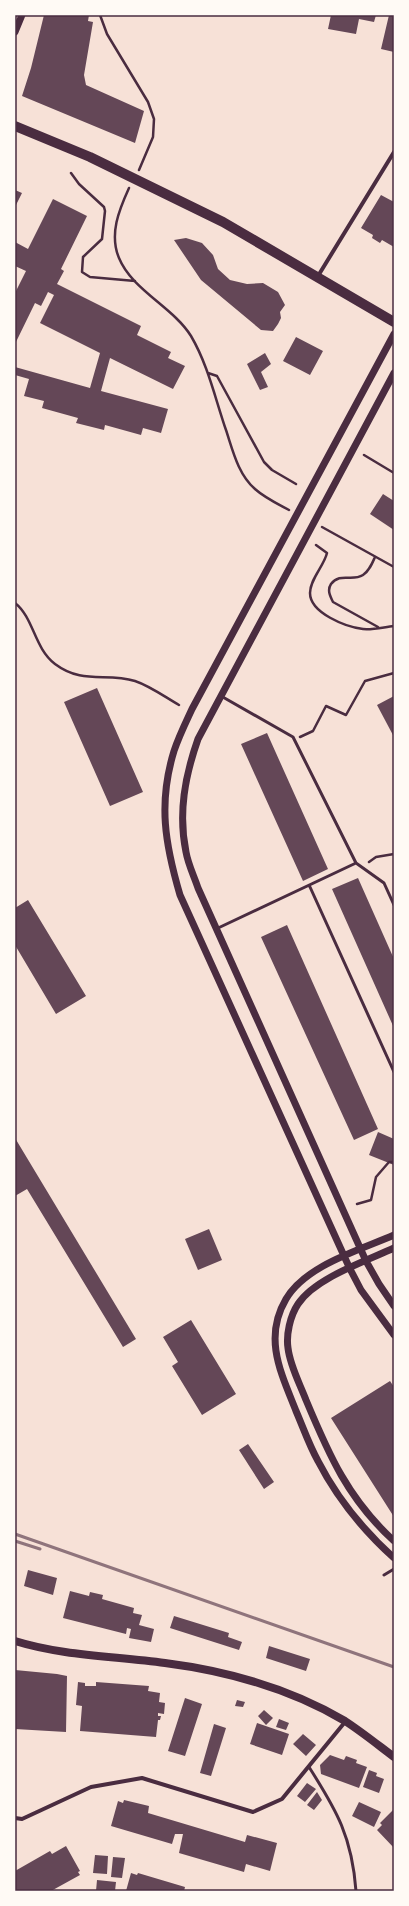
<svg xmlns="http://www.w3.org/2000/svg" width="409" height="1906" font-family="Montserrat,sans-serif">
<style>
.building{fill:#644757}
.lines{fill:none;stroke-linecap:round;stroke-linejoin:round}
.path{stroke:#4a2c40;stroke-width:2.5}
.service{stroke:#4a2c40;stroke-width:3}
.minor{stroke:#4a2c40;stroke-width:4}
.tertiary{stroke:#4a2c40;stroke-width:7}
.secondary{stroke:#4a2c40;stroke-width:8}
.primary{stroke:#4a2c40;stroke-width:10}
.rail{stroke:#8f747c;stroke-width:3}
.neatline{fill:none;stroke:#4a2c40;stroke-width:1.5}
</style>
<rect width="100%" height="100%" fill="#f7e1d7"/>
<path class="building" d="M44,15H89L88,21L93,22L84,75L86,85L144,111L135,143L22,96L31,68Z
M331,15H376L374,22L359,19L356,34L328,29Z
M389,15H394V52L381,49Z
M15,190L22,193L15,207Z
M381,195L394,202V247L382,240L380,243L372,238L373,235L361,228Z
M53,199L87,216L61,269L64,271L57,284L141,326L137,335L171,352L168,358L185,366L173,389L110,358L101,391L168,409L161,433L143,428L141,435L105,425L104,430L76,423L78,418L42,408L44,401L24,396L29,379L15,375V367L90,388L100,353L40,323L54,295L48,292L41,306L35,303L15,344V293L26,271L15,266V242L28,249Z
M186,238L202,243L213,255L218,269L230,280L247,284L263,283L278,292L285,305L280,312L281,318L278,324L273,331L261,330L201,280L174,240Z
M296,337L323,351L310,375L283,361Z
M265,353L271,364L261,372L268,387L260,390L247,364Z
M383,494L394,501V530L370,514Z
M97,688L143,792L110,806L64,702Z
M394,696V737L377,705Z
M267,733L328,869L303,881L241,744Z
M358,878L394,959V1028L332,889Z
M28,900L86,996L56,1014L15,945V908Z
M287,925L378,1129L354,1140L261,937Z
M378,1132L394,1139V1165L369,1155Z
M15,1138L136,1339L123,1347L27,1189L15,1196Z
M209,1229L222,1260L198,1270L185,1239Z
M191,1320L236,1394L202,1415L172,1366L178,1362L163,1337Z
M390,1381L394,1387V1517L331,1418Z
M248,1444L274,1482L264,1489L239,1450Z
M28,1570L57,1578L53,1595L24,1586Z
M70,1591L89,1596L90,1592L103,1595L102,1599L134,1608L133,1613L142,1615L139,1625L154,1629L151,1642L129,1638L131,1629L127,1628L126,1634L63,1618Z
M174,1616L229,1633L228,1637L242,1642L239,1650L170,1628Z
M269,1646L310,1659L306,1671L266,1658Z
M15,1670L57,1674L67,1676L66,1732L15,1729Z
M78,1682L85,1683V1686H96V1682L149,1686L148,1691L160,1693L159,1702L165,1703L164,1714L158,1713V1716H161L160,1720H158L156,1737L80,1731L82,1706L76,1705Z
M185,1698L202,1704L185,1756L168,1751Z
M237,1700L245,1702L243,1707L235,1706Z
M264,1710L273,1718L266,1725L258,1716Z
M279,1719L289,1723L286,1730L276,1727Z
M257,1723L289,1734L282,1755L250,1744Z
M214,1724L226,1728L211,1776L200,1773Z
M303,1734L316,1745L306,1756L293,1744Z
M330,1755L344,1760L346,1756L357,1760L356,1763L367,1767L359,1788L321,1774L320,1765Z
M369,1770L377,1773L376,1776L384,1779L379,1793L363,1787Z
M307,1783L316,1789L305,1802L297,1796Z
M317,1792L322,1800L314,1810L307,1805Z
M124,1800L149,1806L148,1813L245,1842L247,1835L277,1843L270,1871L246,1864L244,1872L179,1853L183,1834H175L172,1844L111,1826L118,1801L123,1803Z
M359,1802L381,1812L374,1827L352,1816Z
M394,1809V1848L377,1830L382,1825L380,1823Z
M66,1846L80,1871L78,1872L80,1875L51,1891H15V1871L50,1851L52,1854Z
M95,1855L108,1856L107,1874L93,1873Z
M113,1857L125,1858L122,1878L111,1877Z
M131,1873L137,1875L138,1873L185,1887L184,1891H126Z
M97,1880L116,1882L115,1891H96Z"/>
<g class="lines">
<path class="path" d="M100,15L107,34L148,102L154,119L153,137L139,170
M71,173L79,184L104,207L105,211L102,239L83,257L82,272L90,277L135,281
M129,188C119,210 109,234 119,258C132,290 173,307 191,336C208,365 215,398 226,430C233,451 238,474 255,489C265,498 278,504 289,510
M208,373L217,376L264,462L272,470L296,484
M364,455L394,473
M322,527L394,567
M316,545L327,553C324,566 310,579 310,593C310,613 346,627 363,629C373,630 384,627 394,626
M375,557C372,564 369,571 363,575C352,582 340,572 331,584C327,590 330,596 333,602L378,627
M15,603C34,618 34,648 55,664C83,685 106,672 135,681C150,686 165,697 179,705
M300,737L313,731L326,706L346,715L365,681L394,673
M369,862L376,857L394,854
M357,1204L371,1200L376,1177L389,1162H394"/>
<path class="service" d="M221,696L293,737L356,863L384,883L394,905
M310,887L394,1072
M216,929L356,863
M384,1575L394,1569
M309,1767C337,1811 352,1837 356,1891"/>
<path class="minor" d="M318,276L394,152
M15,1818L22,1819L91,1787L142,1778L253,1812L282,1799L345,1722"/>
<path class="tertiary" d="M15,32L22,15
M394,334L192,709C186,722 179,736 174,751C158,803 165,844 180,895L350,1269L361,1290L394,1335
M394,373L198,739C185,776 178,813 186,852C188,864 194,876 198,888L366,1261L379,1284L394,1306
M394,1235C360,1250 306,1265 286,1299C263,1338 281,1373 296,1411C303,1427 309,1445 318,1461C337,1498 363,1530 394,1558
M394,1248C366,1261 315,1278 298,1304C290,1316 286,1335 288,1348C290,1366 300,1384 306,1400C329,1455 348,1499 394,1541"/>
<path class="secondary" d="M15,1641C63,1656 115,1656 165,1663C227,1671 291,1689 345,1721C362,1732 378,1745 394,1757"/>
<path class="primary" d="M15,126L90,157L223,222L394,322"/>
<path class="rail" d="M15,1534L394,1667
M15,1541L40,1549"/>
</g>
<rect width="409" height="1906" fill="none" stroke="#fffaf5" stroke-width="32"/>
<rect x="16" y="16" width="377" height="1874" class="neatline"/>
</svg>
